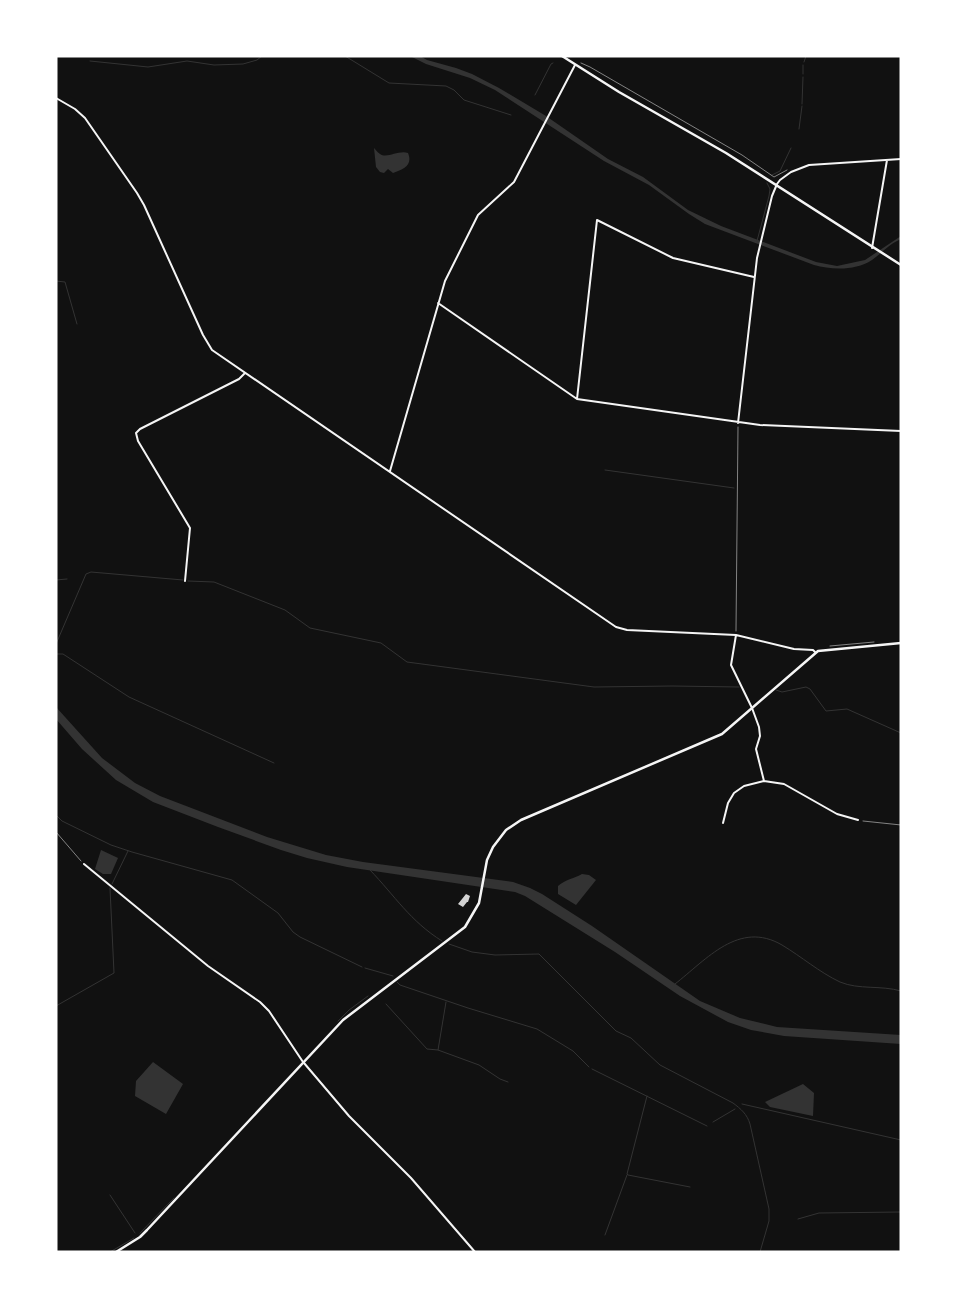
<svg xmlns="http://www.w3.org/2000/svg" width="957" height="1308" font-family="Jost,sans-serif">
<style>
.water{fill:#333}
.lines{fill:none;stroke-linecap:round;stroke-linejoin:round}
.stream{stroke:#333;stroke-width:1}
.building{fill:#d3d3d3}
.path{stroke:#f5f5f5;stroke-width:0.5}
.minor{stroke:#f5f5f5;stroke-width:2}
.tertiary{stroke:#f5f5f5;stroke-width:2}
.secondary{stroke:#f5f5f5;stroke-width:2.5}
.primary{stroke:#f5f5f5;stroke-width:2.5}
</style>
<rect width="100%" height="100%" fill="#111"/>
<path class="water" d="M410,56H420L427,60L456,68L472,74L499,88L546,116L608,159L643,177L688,210L721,226L816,262L837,266L865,260L901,236V239C889,244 882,253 872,260C855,271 832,270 814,265L705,224L689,214L649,185L604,161L495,90L470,78L426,64Z
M374,148C376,150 377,152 380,154C387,159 398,150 408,153C413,165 404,169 393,173L388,169L384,173L380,172L376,167Z
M56,707L102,758L135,783L160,796L267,837L326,855L363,862L513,882L530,888L542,894L592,926L700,1001L740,1018L777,1027L901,1035V1044L784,1036L751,1030L728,1022L680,996L615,952L525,896L515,892L347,867L307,858L281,850L218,827L153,802L116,780L82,749L56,719Z
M101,850L118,858L111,874H103L95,869Z
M582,874L589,875L596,880L576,905L558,894V886C566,879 573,879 582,874Z
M153,1062L183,1084L166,1114L135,1096L136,1081Z
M803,1084L814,1093L813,1116L770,1107L765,1102Z"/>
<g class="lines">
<path class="stream" d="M345,56L389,83L446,86L454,90L464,100L511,115
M90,61L148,67L187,61L214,65L243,64L257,60L262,56
M804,62L806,56
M803,74V65
M535,95L551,64L553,63
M802,104L803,77
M799,129L802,106
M772,175L780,171L791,148
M757,241L769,196L770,189L767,183
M56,281L65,282L77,324
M605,470L734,488
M56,580L67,579
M188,581L214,582L285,610L310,628L381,643L407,662L594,687L672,686L739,687
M56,644L86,574L91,572L183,580
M56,654H63L129,697L274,763
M776,690L782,692L806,687L810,689L826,711L847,709L901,733
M56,815L62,821L111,845L132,852L232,880L278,913L293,932L300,937L362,967
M370,870C395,896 410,921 442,941
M112,884L128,851
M449,944L472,952L495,955L539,954L616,1031L631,1038L660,1065L733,1103C741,1109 747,1114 750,1124L769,1209V1221L760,1252
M365,968L393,976
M397,982L400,985L468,1008L537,1029L573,1051L589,1067
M675,984C707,959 739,920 782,945C802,957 819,972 840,982C859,990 881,985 901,991
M446,1002L438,1050L479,1065L500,1079L508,1082
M386,1004L427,1049L438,1050
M56,1006L114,973L110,888
M338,1021L349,1010L368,996
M592,1069L707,1126
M647,1096L627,1174L628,1175L690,1187
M742,1104L901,1140
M713,1122L735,1109
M110,1195L135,1233
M798,1219L819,1213L901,1212
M140,1233L174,1198
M605,1235L627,1175
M110,1252L134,1238"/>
</g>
<path class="building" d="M466,894L470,896L468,902H467L463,907L458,904Z"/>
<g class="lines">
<path class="path" d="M581,63L590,67L742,155L774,177L787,170
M736,631L738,427
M830,646L874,642
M863,821L901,825
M56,832L81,861"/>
<path class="minor" d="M56,98L75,109L85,118L137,193L144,205L203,335L212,350L616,627L627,630L736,635L794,649L813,650L815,652
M872,248L887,160
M438,303L577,399L760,425L901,431
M577,399L597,220L673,258L754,277
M738,423L757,258L772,196L777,184L780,180L791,172L809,165L901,159
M390,471L445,281L478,215L514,182L575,65
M185,581L190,528L138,441L136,433L140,429L239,379L245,373
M736,635L731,665L752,708L759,727L760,736L756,749L764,781
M723,823L728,803L734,793L744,786L764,781L784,784L837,814L858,820
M84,864L208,966L260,1002L269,1011L303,1062"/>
<path class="tertiary" d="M304,1063L349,1116L411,1178L475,1252"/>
<path class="secondary" d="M116,1252L140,1237L147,1230L343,1020L465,927L479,903L487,860L493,847L506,830L521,820L722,734L818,651L901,643"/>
<path class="primary" d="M562,56L619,92L726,153L901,265"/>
</g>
<rect width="957" height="1308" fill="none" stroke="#ffffff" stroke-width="115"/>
</svg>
